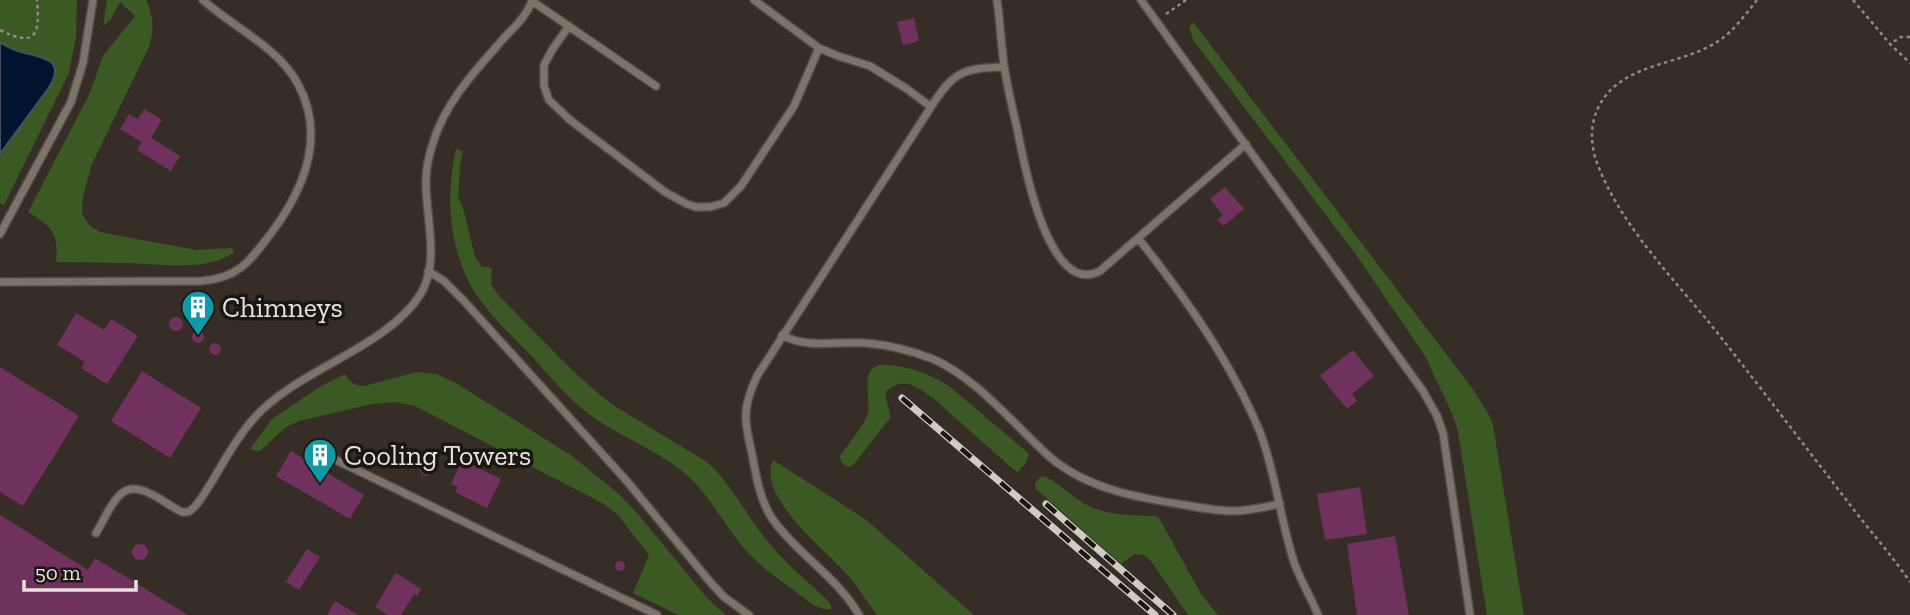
<svg xmlns="http://www.w3.org/2000/svg" width="1910" height="615" font-family="'Zilla Slab',serif">
<style>
.green{fill:#3b5922}
.water{fill:#00142f;stroke:#465263;stroke-width:2}
.building{fill:#71315e}
.lines{fill:none;stroke-linecap:round;stroke-linejoin:round}
.lane-casing{stroke:#524b45;stroke-width:10}
.path{stroke:#928b85;stroke-width:2.5;stroke-dasharray:3.5 3.5;stroke-linecap:butt}
.lane{stroke:#7c736a;stroke-width:7}
.rail-casing{stroke:#d1cac5;stroke-width:7}
.rail{stroke:#1a1713;stroke-width:4.5;stroke-dasharray:13;stroke-linecap:butt}
.labels{text-anchor:middle;stroke-width:7;stroke-linejoin:round;paint-order:stroke}
.poi-label{font-size:28px;fill:#e8e2dd;stroke:#1a1713;text-anchor:start}
</style>
<rect width="100%" height="100%" fill="#362e26"/>
<path class="green" d="M0,0H77L76,37L69,73L4,205L0,203V154L53,81L56,70L44,58L16,51L0,43Z
M107,0H146C154,16 154,31 149,47L92,164L83,196L82,214L90,226L100,232L110,234L196,250L232,248L234,252C210,272 158,264 127,263C104,263 80,262 56,262C59,233 52,227 28,212L89,95L103,56L135,16L120,2L111,19L103,26Z
M1193,22L1472,388L1488,413L1493,425L1524,615H1487L1458,432C1452,406 1436,384 1427,359L1357,256L1194,41L1189,28Z
M456,149L463,151L460,166L458,197L464,211L475,257L482,267H489L492,269L491,284L498,295C536,332 571,373 613,405L707,462C733,485 747,518 770,544C787,565 809,582 828,601L831,605V609C819,611 808,601 799,594C779,580 758,565 742,546C724,524 711,498 690,478C667,455 625,439 596,419C573,404 554,381 535,360C516,340 494,320 478,297C449,255 445,198 456,149Z
M878,365C903,364 927,372 949,386L1027,452L1029,455L1025,464L1018,472L1014,470L933,398C916,386 905,376 886,391C884,400 891,409 890,418L854,464L849,467C843,465 840,462 840,456C848,444 865,425 868,412C871,396 860,373 878,365Z
M417,372L436,374L456,383L572,456L620,495L638,514L708,599L726,615H678L633,593L649,555L618,515L604,504L415,406L396,402L372,404L299,421L286,427L261,450L257,451L250,449L272,419L321,386L345,374C350,382 354,386 364,386Z
M773,460L865,519L974,615H877C866,600 856,584 844,571C821,546 757,496 773,460Z
M1044,476C1059,483 1071,496 1085,504C1107,516 1131,515 1156,516L1159,518L1201,594L1218,615H1188L1151,561L1144,555L1135,554L1121,564L1036,489L1035,483L1040,477Z"/>
<path class="water" d="M0,43C7,46 14,50 21,52C45,58 67,60 48,89L0,154Z"/>
<path class="building" d="M914,18L919,41L903,45L897,22Z
M144,109L162,120L151,138L180,156L171,171L137,150L142,142L120,129L129,114L138,119Z
M1225,187L1244,209L1223,226L1217,220L1223,215L1210,199Z
M76,313L104,330L111,319L138,336L107,384L81,368L85,362L57,345Z
M169 324a7 7 0 1 1 14 0a7 7 0 1 1-14 0Z
M192 337a6 6 0 1 1 12 0a6 6 0 1 1-12 0Z
M209 349a6 6 0 1 1 12 0a6 6 0 1 1-12 0Z
M1353,350L1374,376L1352,394L1357,401L1347,409L1320,376Z
M0,367L79,416L23,506L0,492Z
M142,371L201,408L170,458L111,421Z
M291,451L364,495L350,519L276,476Z
M462,460L501,479L487,508L455,492L458,487L451,484Z
M420 470a6 6 0 1 1 12 0a6 6 0 1 1-12 0Z
M1360,487L1367,534L1325,540L1317,494Z
M0,515L88,570L95,558L188,615H0Z
M1395,536L1409,615H1357L1347,544Z
M132 552a8 8 0 1 1 16 0a8 8 0 1 1-16 0Z
M307,549L320,557L299,590L286,582Z
M615 566a5 5 0 1 1 10 0a5 5 0 1 1-10 0Z
M396,573L421,589L417,596L414,594L401,615H388L375,607Z
M335,601L358,615H327Z"/>
<g class="lines">
<defs>
<path id="lane" d="M754,0L819,48L838,56L870,66L907,89L931,107C953,72 963,68 1004,67
M997,0C1000,21 1001,43 1004,65C1007,86 1012,107 1017,128C1023,159 1048,299 1100,271L1246,144
M1141,0L1423,391L1437,416L1443,433L1470,615
M569,26L552,50L544,65V86L549,100L570,120L665,192L687,204L696,207H710L724,203L741,186L794,106L819,48
M0,234L71,102L83,63L93,0
M1138,238C1185,297 1231,362 1260,432C1276,474 1280,519 1294,562C1300,580 1311,597 1318,615
M428,271L444,281L464,301L625,479L711,583L724,597L749,615
M0,282L201,281C239,278 250,261 272,232C304,189 326,136 298,84C278,47 234,28 203,0
M782,335C806,349 839,341 866,343C889,345 912,351 933,359C977,378 1016,427 1051,458C1088,489 1139,498 1185,505C1201,508 1217,511 1233,511C1248,511 1264,507 1280,504
M311,448L657,615
M96,533C104,521 110,503 121,494C138,478 166,505 182,512C187,512 188,513 192,509C200,503 205,492 211,483C226,458 241,430 262,410C307,367 388,345 420,295C441,262 425,216 426,180C426,167 429,155 433,143C445,102 476,70 504,38C515,26 526,17 532,1L656,86
M859,615C844,588 816,566 794,544C786,535 776,526 770,515C759,496 756,475 752,454C744,420 742,408 757,376L931,107"/>
</defs>
<use href="#lane" class="lane-casing"/>
<path class="path" d="M1757,0C1745,15 1733,32 1717,42C1680,66 1622,62 1599,106C1590,123 1590,144 1597,163C1620,224 1671,276 1712,326C1758,384 1803,444 1848,502C1868,529 1891,554 1910,582
M1853,0L1890,44
M1166,14L1186,0
M0,30C36,48 40,35 37,0
M1910,37H1901L1890,44L1910,63"/>
<use href="#lane" class="lane"/>
<defs>
<path id="rail" d="M902,398L1155,615
M1046,504L1173,615"/>
</defs>
<use href="#rail" class="rail-casing"/>
<use href="#rail" class="rail"/>
</g>
<defs>
<symbol id="building-pin" viewBox="-11 -11 22 30"><path d="M0 17L-7.5 6A9.5 9.5 0 1 1 7.5 6Z" fill="#0f9aa8" stroke="#1a1713"/><path d="M-4-6H4V6H1V3H-1V6H-4ZM-2.5-4.3h1.7v1.8h-1.7ZM.8-4.3h1.7v1.8H.8ZM-2.5-1h1.7V.8h-1.7ZM.8-1h1.7V.8H.8Z" fill="#fff"/></symbol>
</defs>
<g fill-rule="evenodd">
<use href="#building-pin" x="179" y="288" width="38" height="52"/>
<use href="#building-pin" x="301" y="436" width="38" height="52"/>
</g>
<g class="labels">
<g class="poi-label">
<text x="222" y="317">Chimneys</text>
<text x="344" y="465">Cooling Towers</text>
</g>
</g>
<path d="M24 580v10h112v-10" fill="none" stroke="#e8e2dd" stroke-width="3.5"/>
<text x="35" y="580" font-size="21" fill="#e8e2dd" stroke="#1a1713" stroke-width="5" paint-order="stroke">50 m</text>
</svg>
